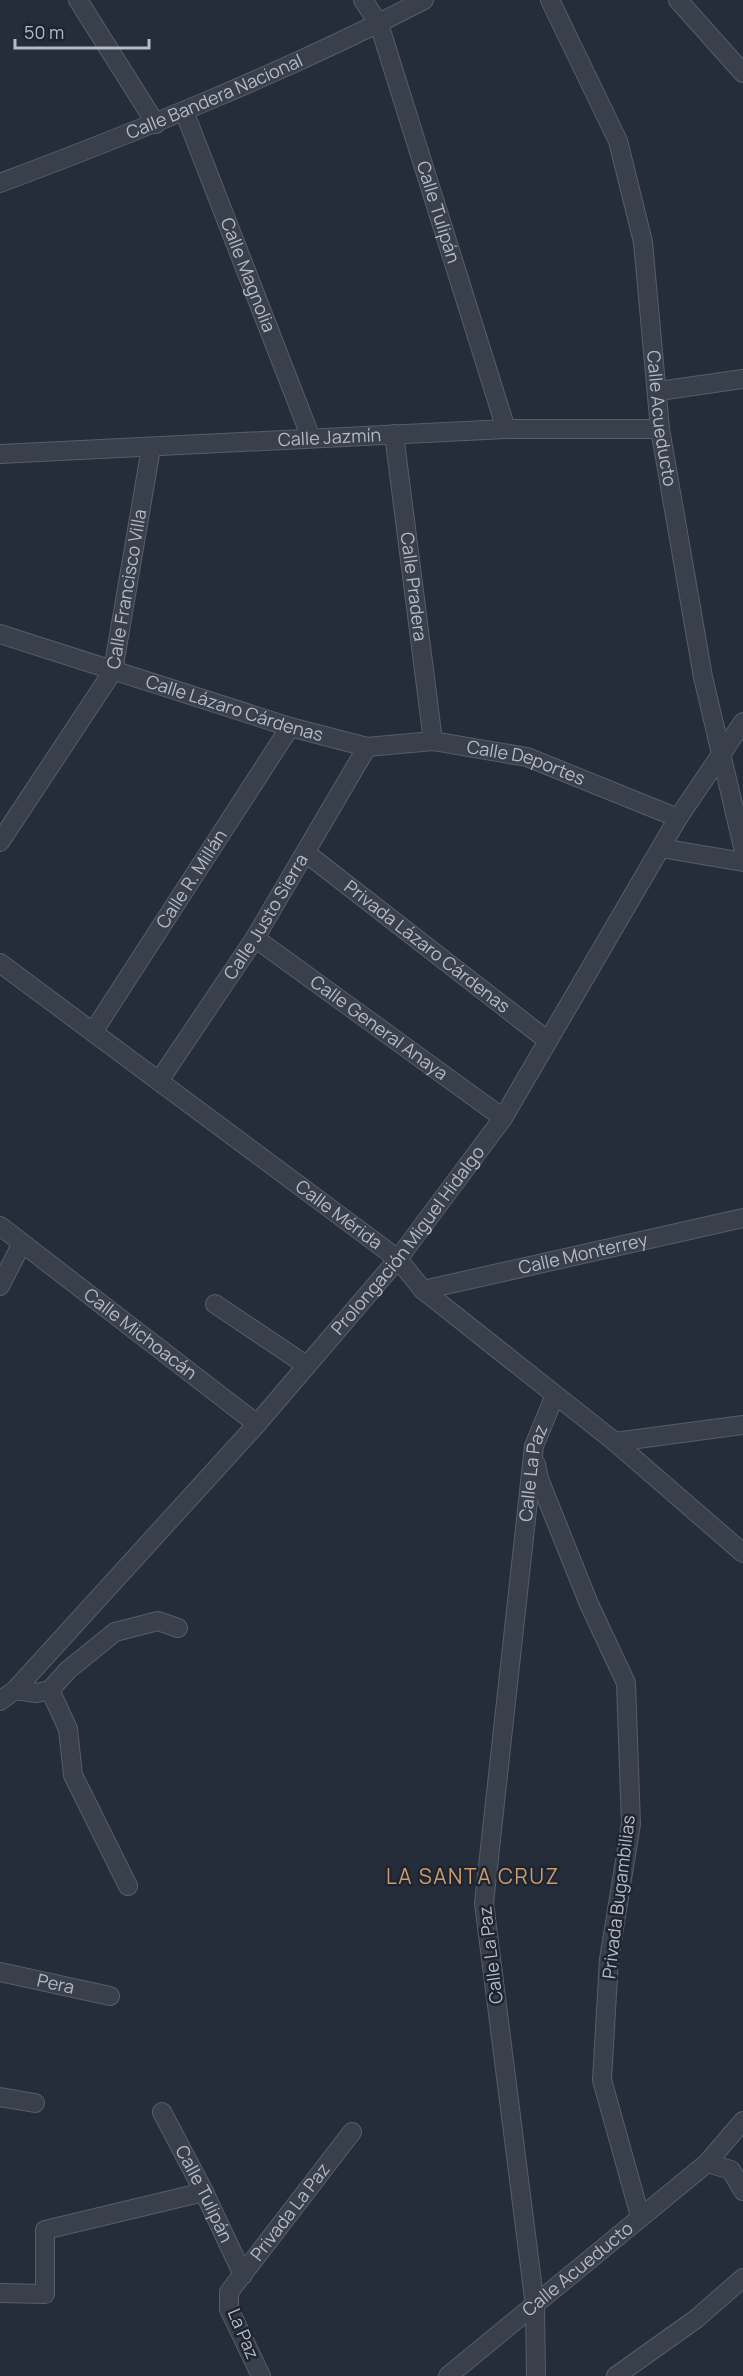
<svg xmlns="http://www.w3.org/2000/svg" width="743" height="2376" font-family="Manrope,sans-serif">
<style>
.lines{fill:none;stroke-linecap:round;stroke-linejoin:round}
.minor-casing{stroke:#575d69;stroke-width:20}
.minor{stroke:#393f4b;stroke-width:18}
.labels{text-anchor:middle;stroke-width:5;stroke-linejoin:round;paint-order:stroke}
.street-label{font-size:18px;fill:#b5bac7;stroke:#1e2430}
.quarter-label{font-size:21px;letter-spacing:1.5px;fill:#cc9c6a;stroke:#1e2430}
</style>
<rect width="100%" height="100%" fill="#252d3b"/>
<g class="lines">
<defs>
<g id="minor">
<path d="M78,0L156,124"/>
<path id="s1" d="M363,0L379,24L506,429"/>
<path id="s2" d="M550,0L618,141L643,242L660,429L703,677L743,847"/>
<path d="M678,0L743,73"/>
<path id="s3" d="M184,111L311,438"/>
<path id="s4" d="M0,183C144,129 287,71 424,0"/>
<path d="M659,391L743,379"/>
<path id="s5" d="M394,434L433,741"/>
<path id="s6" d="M0,454L506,429H660"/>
<path id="s7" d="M0,634L290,727L367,747L433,741L527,757L678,818"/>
<path id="s8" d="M0,842L113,671L151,448"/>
<path d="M661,848L743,862"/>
<path id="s9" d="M306,853L547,1040"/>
<path id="s10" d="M255,938L503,1118"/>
<path id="s11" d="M0,963L398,1259L423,1290L615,1442L743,1553"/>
<path id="s12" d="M93,1032L290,727"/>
<path id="s13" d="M159,1081L255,938L367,747"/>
<path id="s14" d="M0,1226L257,1424"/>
<path d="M0,1286L22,1243"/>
<path id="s15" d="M423,1290L743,1218"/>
<path d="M215,1304L306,1365"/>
<path d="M615,1442L743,1425"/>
<path d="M536,1464L539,1479L589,1604L626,1683L631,1824L609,1959L602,2080L640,2216"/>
<path d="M15,1690L36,1693L50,1690L68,1670L115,1632L158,1621L178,1628"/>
<path d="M50,1690L68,1729L73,1775L128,1886"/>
<path id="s16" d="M0,1701L15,1690L257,1424L398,1259L503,1118L678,818L743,722"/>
<path id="s17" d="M0,1972L110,1996"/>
<path d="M0,2097L35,2103"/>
<path id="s18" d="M162,2112L204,2192L243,2275"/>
<path d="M707,2163L731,2170L743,2191"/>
<path d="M0,2293L45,2294V2230L204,2192"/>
<path id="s19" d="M261,2376L229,2309V2292L352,2132"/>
<path id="s20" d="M448,2376L707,2163L743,2121"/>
<path id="s21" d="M536,2376L535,2306L484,1903L534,1446L555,1395"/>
<path d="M616,2376L696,2319L743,2278"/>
</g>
</defs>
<use href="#minor" class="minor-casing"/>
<use href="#minor" class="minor"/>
</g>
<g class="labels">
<g class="street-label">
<text dy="6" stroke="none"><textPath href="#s4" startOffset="231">Calle Bandera Nacional</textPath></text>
<text dy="6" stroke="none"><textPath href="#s1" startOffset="226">Calle Tulipán</textPath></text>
<text dy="6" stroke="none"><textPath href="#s3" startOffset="176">Calle Magnolia</textPath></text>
<text dy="6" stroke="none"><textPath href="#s2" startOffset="438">Calle Acueducto</textPath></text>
<text dy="6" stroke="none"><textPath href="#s6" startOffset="330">Calle Jazmín</textPath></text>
<text dy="6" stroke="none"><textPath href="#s5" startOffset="154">Calle Pradera</textPath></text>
<text dy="6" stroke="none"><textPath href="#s8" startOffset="288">Calle Francisco Villa</textPath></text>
<text dy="6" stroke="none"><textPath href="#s7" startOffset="246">Calle Lázaro Cárdenas</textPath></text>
<text dy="6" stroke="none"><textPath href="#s7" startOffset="546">Calle Deportes</textPath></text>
<text dy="6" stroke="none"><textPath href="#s12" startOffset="182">Calle R. Millán</textPath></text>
<text dy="6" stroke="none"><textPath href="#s13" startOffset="196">Calle Justo Sierra</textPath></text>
<text dy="6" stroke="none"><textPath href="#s9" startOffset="153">Privada Lázaro Cárdenas</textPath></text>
<text dy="6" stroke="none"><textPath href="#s10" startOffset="153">Calle General Anaya</textPath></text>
<text dy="6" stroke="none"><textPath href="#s11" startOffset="422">Calle Mérida</textPath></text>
<text dy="6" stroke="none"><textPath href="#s16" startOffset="616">Prolongación Miguel Hidalgo</textPath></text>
<text dy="6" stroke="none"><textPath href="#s15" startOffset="164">Calle Monterrey</textPath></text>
<text dy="6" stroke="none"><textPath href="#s14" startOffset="177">Calle Michoacán</textPath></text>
<text dy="6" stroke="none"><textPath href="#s21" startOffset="909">Calle La Paz</textPath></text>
<text transform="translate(619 1897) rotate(-83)" y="6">Privada Bugambilias</text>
<text transform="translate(491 1955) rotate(-97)" y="6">Calle La Paz</text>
<text dy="6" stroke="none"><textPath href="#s17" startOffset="57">Pera</textPath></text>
<text dy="6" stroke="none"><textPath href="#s18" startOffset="92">Calle Tulipán</textPath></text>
<text dy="6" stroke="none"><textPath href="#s19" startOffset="192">Privada La Paz</textPath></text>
<text dy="6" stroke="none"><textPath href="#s20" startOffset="168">Calle Acueducto</textPath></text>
<text transform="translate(243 2334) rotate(67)" y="6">La Paz</text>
</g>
<g class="quarter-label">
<text x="473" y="1884">LA SANTA CRUZ</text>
</g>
</g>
<path d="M15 39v9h134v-9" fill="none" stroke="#b5bac7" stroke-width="3"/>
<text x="24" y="39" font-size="18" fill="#b5bac7" stroke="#1e2430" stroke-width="4.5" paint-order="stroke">50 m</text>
</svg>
